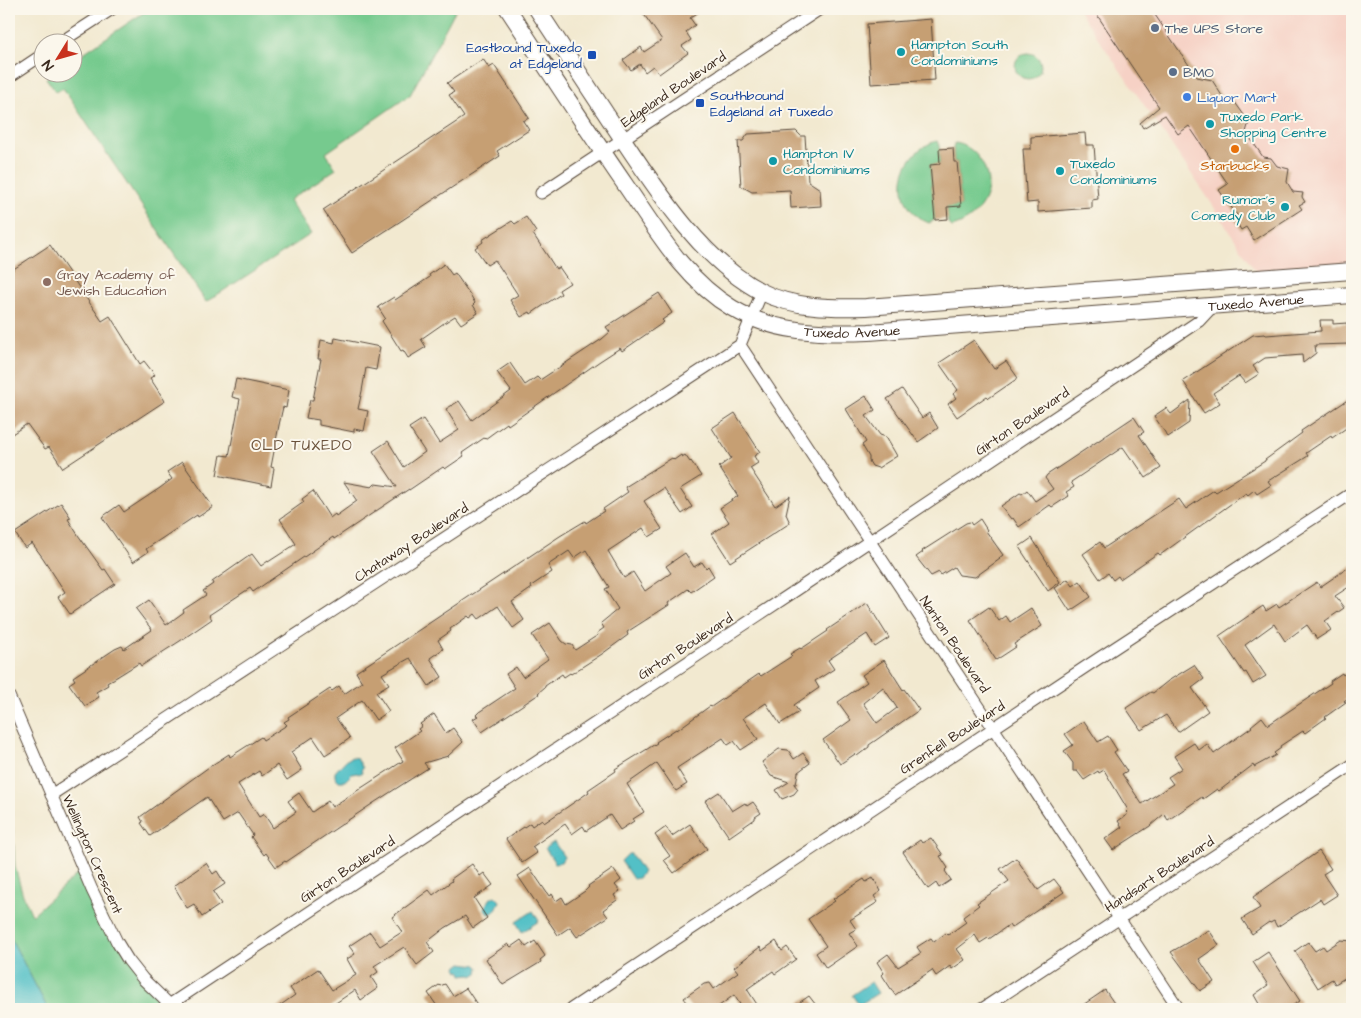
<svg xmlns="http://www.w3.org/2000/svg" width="1361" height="1018" font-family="'Architects Daughter',sans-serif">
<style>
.built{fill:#f6d1c5}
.green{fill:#76ca8e;stroke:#587a56}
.water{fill:#52c0c6;stroke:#467572}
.building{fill:#c69f73;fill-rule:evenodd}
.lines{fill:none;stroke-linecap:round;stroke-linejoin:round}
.minor-casing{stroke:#564739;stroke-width:13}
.secondary-casing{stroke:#564739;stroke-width:18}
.minor{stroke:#fff;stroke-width:11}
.secondary{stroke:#fff;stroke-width:16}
.service-dot{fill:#5c6f8a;stroke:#fbf7ec;stroke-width:2}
.culture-dot{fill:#0f9aa8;stroke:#fbf7ec;stroke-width:2}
.transit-dot{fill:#1a4fb4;stroke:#fbf7ec;stroke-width:2}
.shop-dot{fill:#3f7fe0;stroke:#fbf7ec;stroke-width:2}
.food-dot{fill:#e8710a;stroke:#fbf7ec;stroke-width:2}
.education-dot{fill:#8d6e63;stroke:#fbf7ec;stroke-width:2}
.labels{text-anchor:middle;stroke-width:4;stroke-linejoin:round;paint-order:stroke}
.service-label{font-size:14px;fill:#4e5e75;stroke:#fbf7ec;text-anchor:start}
.culture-label{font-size:14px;fill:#0d838f;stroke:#fbf7ec;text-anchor:start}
.transit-label{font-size:14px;fill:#164399;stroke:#fbf7ec;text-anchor:end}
.street-label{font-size:14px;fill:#3b2a1e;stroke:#fbf7ec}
.shop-label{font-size:14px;fill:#366cbe;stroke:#fbf7ec;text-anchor:start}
.food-label{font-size:14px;fill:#c56008;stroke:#fbf7ec}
.education-label{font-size:14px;fill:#785e54;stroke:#fbf7ec;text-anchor:start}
.neighbourhood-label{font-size:15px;letter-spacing:1px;fill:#6c533c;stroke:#fbf7ec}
</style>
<rect width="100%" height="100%" fill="#fbf7ec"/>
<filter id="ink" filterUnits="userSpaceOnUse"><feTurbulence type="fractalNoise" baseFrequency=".02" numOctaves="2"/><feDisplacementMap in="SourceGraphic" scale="10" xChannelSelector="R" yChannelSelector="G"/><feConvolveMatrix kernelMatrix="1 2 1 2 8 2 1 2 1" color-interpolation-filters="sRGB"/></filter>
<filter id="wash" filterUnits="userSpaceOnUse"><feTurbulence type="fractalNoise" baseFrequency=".0096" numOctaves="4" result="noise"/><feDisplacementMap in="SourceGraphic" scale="20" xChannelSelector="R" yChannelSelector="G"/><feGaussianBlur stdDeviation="1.12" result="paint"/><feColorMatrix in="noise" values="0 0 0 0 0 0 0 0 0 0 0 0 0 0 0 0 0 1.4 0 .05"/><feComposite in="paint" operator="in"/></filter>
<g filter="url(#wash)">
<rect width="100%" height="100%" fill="#f2e9d0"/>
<path class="built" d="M1078,9H1352V271L1260,278L1208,198Z"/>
<path class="green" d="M149,9H456L410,95L326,153L336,169L289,200L311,234L206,302L63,88L56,92L46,78L54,73L72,72L73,60Z
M1015 66a13 13 0 1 1 26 0a13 13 0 1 1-26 0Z
M937,141L939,143L940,164L930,165L935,220L929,223C889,207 897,152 937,141Z
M955,143C964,144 973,150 978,157C1000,185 983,218 952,227L948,223L947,207L961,206L957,162H954L953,147Z
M9,769L15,867L23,895L32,915L83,869L117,942L174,1009H48L9,935Z"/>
<path class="water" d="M352,757L357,758L363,768L361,770L362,772L359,774L357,773L352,774L345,781H339L335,777V772L345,761Z
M554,842L564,857L561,862L555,863L545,848Z
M628,854H631L643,872L638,878L633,879L621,861Z
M495,896L500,901C497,907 495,914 488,914L484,908L491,898Z
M533,911L539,921L522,932L516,922Z
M9,935L48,1009H9Z
M462,963L477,965L479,967L478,973L473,976L470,974L462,975L461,972L457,970V967Z
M871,982L878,993L859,1005L852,995Z"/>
<g id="blocks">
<path class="building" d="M640,9H703L690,18L695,25L686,32L691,40L682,46L688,53L659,74L653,66L645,72L640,64L631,70L623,60L641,47L644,52L662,40Z
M1093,9H1151L1197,77L1212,80L1224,99L1234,101L1249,122L1246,132L1263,157L1271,158L1277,166L1289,169L1287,182L1293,192L1303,193L1302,197L1305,202L1299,205L1302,209L1254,240L1246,227L1241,230L1235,220L1239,218L1219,190L1228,184L1189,126L1178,134L1165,115L1143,128L1140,123L1159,107Z
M931,19L935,80L871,84L867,24Z
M483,59L489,68L494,65L529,118L523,121L529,130L497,151L500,156L352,253L323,210L464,117L449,95L454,92L447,83Z
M796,131L801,136H805L808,181L820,189L821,206L791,208L790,190L752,192L741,186L738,141H743L748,134Z
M1085,133L1086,145H1094L1098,199L1092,200V208L1038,212V202L1027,203L1023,149H1031V137Z
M953,148L954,162H957L961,206L947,207L948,219L935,220L930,165L940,164L939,149Z
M526,217L536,232L533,234L545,252L556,269L559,267L570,283L559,290L561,294L538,309L531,314L530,312L521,317L510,300L518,295L505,275L495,260L487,265L475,248L483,242L482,240L512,221L515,224Z
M50,245L102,321L110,316L140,364L144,361L155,375L150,378L165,401L63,468L49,447L45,449L27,424L9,436V272Z
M444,264L452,275L455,273L471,296L475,303L473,305L478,313L461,324L455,316L444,323L421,339L426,347L408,358L403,350L401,351L382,321L385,318L378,307L394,297L395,300L430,277L429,275Z
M659,293L672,313L662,320L664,322L622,351L620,348L600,361L508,425L507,423L485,439L484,438L462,453L464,456L445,469L443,467L409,490V489L334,539L333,537L253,592L250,588L209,615L212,619L180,641L141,666L139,663L107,683L108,685L96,692L99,697L85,706L69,684L75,680L73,677L115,649L122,646L124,649L152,630L136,609L149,600L166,625L184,612L183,610L206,595L203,591L213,584L212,582L252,554L261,566L268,561V562L296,544L280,519L304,502L302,499L313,491L330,518L335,514L336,516L357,501L344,482L372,487L375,484L397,487L373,451L388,441L404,467L425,452L409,428L423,419L439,443L459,430L446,409L459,401L472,420L511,391L497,372L510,363L525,385L537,377L540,380L602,339L610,332L606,327Z
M1320,320H1333V324L1347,323L1349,344L1315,345L1316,353L1303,363L1302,355L1265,358L1253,366L1259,374L1245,383L1239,376L1213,393L1220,403L1204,413L1183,381L1253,335L1265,334L1266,335L1321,331Z
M335,338L380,347L376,370L366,368L362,391L358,409L368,411L364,431L354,429V432L319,425V420L306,418L310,400H313L321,359H318L321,340L334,343Z
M974,340L994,369L1006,361L1018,378L989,398L987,396L957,417L948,404L956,398L953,394L958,390L939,363Z
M236,379L289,390L286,408L283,407L279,425L271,467L274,468L271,486L217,475L221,455L229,456L240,399L232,397Z
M902,389L922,418L929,413L938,428L918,442L887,399Z
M866,396L875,410L866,416L880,435L886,437L897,456L878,468L872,466L869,461V457L862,445L866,442L846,409Z
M1352,397V424L1332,438L1331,436L1306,453L1308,456L1268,481L1271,485L1257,494L1254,490L1248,495L1246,493L1160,555L1158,553L1120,579L1118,576L1113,580L1108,573L1100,579L1083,554L1100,542L1104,548L1179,499L1186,509L1214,490L1216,492L1265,461V460L1302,433L1301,431Z
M1190,400L1189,423L1168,437L1154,416L1166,408L1171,414Z
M735,413L760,452L754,456L758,463L750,468L775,506L790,496L786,514L790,523L730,562L712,534L729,522L720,508L738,496L719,467L731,458L712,428Z
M1134,417L1144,432L1139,435L1161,468L1146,478L1133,459L1132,460L1123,447L1071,482L1074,487L1066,492L1069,496L1052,507L1050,505L1019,527L1013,518L1011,519L1001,506L1020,493L1022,494L1027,490L1035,501L1053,489L1045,478L1047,475Z
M681,455L682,457L685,455L690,462L691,461L701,476L680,489L692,507L682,514L664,488L644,501L662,529L649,537L643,528L608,551L624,578L633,572L645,591L671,573L666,566L685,553L694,567L702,562L706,568L708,566L714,576L691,592L688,589L668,603L669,605L627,632L628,635L602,654L571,674L570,673L564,677L562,674L545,686V687L538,693L539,694L482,732L473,719L478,716L476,715L479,712L515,688L506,674L516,667L523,677L548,659L532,635L550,623L562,641L566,644L572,645L575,650L598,635L597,633L604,628L601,623L618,609L605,589L609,587L586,550L574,558L569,551L548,565L552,572L531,586L532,588L512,602L524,620L513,628L498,606L479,619L475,614L470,618L468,616L450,629L451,631L438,640L443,649L430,658L442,677L429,686L410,658L401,663L382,674L389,684L376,692L389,711L376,720L362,700L336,718L350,738L339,746L325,755L313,737L291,752L302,770L287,780L277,765L262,776L259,771L238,784L259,817L264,814L273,828L296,812L288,801L299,793L312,812L328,801L332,807L403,761L395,748L420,731L418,729L422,726L420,724L434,714L446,733L453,728L463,742L448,756L424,763L428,768L372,804L286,862L285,861L276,867L266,853L264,855L251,837L253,835L238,813L223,822L207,797L150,836L141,823L143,822L140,817L209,767L229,754L230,757L261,737L263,740L287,725L284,722L289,719L288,717L330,689L332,691L339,686L344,694L362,682L356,672L560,536L585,521L586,523L604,511L603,509L628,492L625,487L672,458L674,460Z
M182,462L213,507L198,517L197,515L146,549L148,552L133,562L102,517L119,505L124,512L160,488L172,479L167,472Z
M61,503L71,518L68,519L78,535L103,570L105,569L115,584L70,614L58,597L65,592L43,558L32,543L25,548L15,533Z
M980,519L987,530L986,531L1003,555L999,558L1000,559L975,577L959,575L954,567L941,575L939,572L931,576L916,557L923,552L922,551L966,523L970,522L972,525Z
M1032,538L1060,582L1048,591L1019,547Z
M1352,565V585L1335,596L1344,608L1325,621L1331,630L1317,639L1307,625L1285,641L1274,624L1245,645L1266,676L1253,684L1246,672L1244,673L1219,636L1263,606L1266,611L1277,604L1279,607L1317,582L1320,587Z
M1068,579L1073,586L1080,581L1091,597L1070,611L1055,588Z
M867,603L889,638L875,647L867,634L828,660L834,669L815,681L819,688L794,705L799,712L780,724L766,703L743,718L758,739L741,750L734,741L728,745L723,738L677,768L687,784L676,791L657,763L627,784L644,812L633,819L634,821L620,830L610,815L586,831L583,826L572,834L565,824L532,847L537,853L522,863L506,839L530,823L532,826L542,819L544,823L589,792L588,790L616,771L615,769L657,743L656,742L676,729L677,730L710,706L711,707L759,674L761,676L792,656L790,654L800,648L801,649L828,631L827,630Z
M989,607L999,621L1006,616L1010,622L1031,608L1042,626L1014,644L1016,647L996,660L970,620Z
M884,660L903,690L904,689L919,710L869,745V747L857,756L855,754L840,764L823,740L851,720L838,702L867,682L862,675ZM883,687L897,708L877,723L863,703Z
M1194,665L1204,679L1192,688L1208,711L1178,732L1166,715L1141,730L1126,708L1151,692L1153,693L1168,681Z
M1352,668V695L1344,701L1346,702L1325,717L1326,718L1305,733L1303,731L1280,746L1281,748L1274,753L1276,755L1254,767L1253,765L1219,791L1217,789L1203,799L1202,797L1168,820L1164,814L1150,826L1113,850L1105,839L1122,827L1118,821L1128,814L1126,812L1128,810L1104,770L1099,773L1098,771L1084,780L1077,771H1073V763L1064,751L1073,745L1065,734L1084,721L1098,742L1108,736L1117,750L1114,752L1127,771L1122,774L1142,804L1173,784L1168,777L1182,768L1174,756L1194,743L1199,750L1207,744L1214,754L1252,727L1251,726L1262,717L1268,725L1331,683L1330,681L1342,673L1343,675Z
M779,749L788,750L794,759L803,753L810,763L798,772L796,784H794L798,789L794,794L782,799L776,790L789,782L771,776L762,762Z
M719,792L732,811L745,803L747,806L753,802L761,813L755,817V819L729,837L705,801Z
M690,824L707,849L674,873L664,860L670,856L655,835L666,827L672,836Z
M931,838L943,855L940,856L948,868L945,871L951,880L939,888L936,883L928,889L903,852L920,840L922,843Z
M1319,851L1331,869L1323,874L1337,895L1323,904L1320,899L1277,927L1274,921L1270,923L1269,922L1252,934L1242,919L1260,908L1253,897Z
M1016,858L1038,890L1054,879L1064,892L1011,928L1009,925L989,939L988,938L980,943L975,935L957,949L965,960L952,969L950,966L936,976L932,970L895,995L882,975L884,973L877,962L888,954L898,967L921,953L917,947L931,938L934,942L946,933L948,935L966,922L963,917L979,905L977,903L1009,881L1000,869Z
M206,863L213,874L217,871L225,884L213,892L221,904L202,917L194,904L187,908L174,886Z
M472,864L480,876L484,873L493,885L474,898L487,918L473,928L465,916L445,928L427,942L434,952L417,965L404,947L374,966L378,972L371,977L378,988L361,1000L355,990L327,1009H275L295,995L290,988L318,969L332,990L356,975L347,959L355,954L349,946L370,932L380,946L402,932L392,917L429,890L433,895L452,881L451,879Z
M530,868L549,896L552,894L556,901L562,897L566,904L585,891L589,887L588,886L613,869L621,880L615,885L620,891L614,895L617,900L603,910L608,917L577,937L570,927L558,935L518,876Z
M873,878L881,891L874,896L878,902L850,920L856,929L849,933L858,946L826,968L816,953L826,946L808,919L835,901L833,899L864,879L866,882Z
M1209,930L1219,945L1199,959L1214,982L1200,991L1171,952Z
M521,940L526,947L535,941L545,956L540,960L541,962L503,985L486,959L508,944L511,947Z
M1341,940L1352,941V971L1347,975L1348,976L1335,984L1332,979L1318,988L1295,951L1308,942L1315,951L1323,946L1326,950Z
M776,941L782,951L787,947L796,959L775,974L773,971L747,989L760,1009H743L734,995L715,1009H692L684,998L704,984L710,983L714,989L738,972L734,967L760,947L762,951Z
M1268,952L1300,1001L1287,1009H1262L1254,995L1268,985L1253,962Z
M445,984L453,996L466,988L480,1009H439L428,993L439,985L440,986Z
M1105,990L1118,1009H1077Z
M809,996L819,1009H790Z"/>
</g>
</g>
<g filter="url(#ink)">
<use href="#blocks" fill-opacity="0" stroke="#564739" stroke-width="1"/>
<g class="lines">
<defs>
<path id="minor" d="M61,42L112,9
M9,77L42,55
M541,193L820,9
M740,345L1179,1009
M9,696L92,890L117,942L128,960L143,979L174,1009
M51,795L740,345L762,292
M169,1005L792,593L1199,321L1213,306
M571,1009L1090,664L1352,493
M982,1009L1352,765"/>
<g id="secondary">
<path id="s1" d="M508,9C547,68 586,128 626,186C657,231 685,280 732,308C774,333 822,334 869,332L1352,295"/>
<path d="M537,9C562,47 587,85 612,123C651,181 699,260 762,292C793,308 832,308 866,307L1352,271"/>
</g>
</defs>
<use href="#minor" class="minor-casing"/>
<use href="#secondary" class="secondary-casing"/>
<use href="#minor" class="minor"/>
<use href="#secondary" class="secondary"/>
</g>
</g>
<g class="service-dot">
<circle cx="1155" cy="28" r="5"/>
<circle cx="1173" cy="72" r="5"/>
</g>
<g class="culture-dot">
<circle cx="901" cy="52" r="5"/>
<circle cx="1210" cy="124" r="5"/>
<circle cx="773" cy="161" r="5"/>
<circle cx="1060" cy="171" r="5"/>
<circle cx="1285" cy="207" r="5"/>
</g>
<g class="transit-dot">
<rect x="587" y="50" width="10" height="10" rx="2.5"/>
<rect x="695" y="98" width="10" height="10" rx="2.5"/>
</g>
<circle class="shop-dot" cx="1187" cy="97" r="5"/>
<circle class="food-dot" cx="1235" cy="149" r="5"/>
<circle class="education-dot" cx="47" cy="282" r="5"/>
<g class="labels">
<g class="service-label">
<text x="1165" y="33">The UPS Store</text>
<text x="1183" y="77">BMO</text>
</g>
<g class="culture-label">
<text x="911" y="49">Hampton South<tspan x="911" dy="16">Condominiums</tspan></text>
<text x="1220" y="121">Tuxedo Park<tspan x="1220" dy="16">Shopping Centre</tspan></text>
<text x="783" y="158">Hampton IV<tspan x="783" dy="16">Condominiums</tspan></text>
<text x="1070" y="168">Tuxedo<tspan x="1070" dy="16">Condominiums</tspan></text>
<text x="1275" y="204" text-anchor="end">Rumor's<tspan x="1275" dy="16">Comedy Club</tspan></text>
</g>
<g class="transit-label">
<text x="582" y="52">Eastbound Tuxedo<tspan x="582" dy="16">at Edgeland</tspan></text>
<text x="710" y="100" text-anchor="start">Southbound<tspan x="710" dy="16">Edgeland at Tuxedo</tspan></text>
</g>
<g class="street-label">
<text transform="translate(673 89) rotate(-34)" y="5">Edgeland Boulevard</text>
<text dy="5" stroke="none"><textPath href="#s1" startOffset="905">Tuxedo Avenue</textPath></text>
<text dy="5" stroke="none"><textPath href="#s1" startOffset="500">Tuxedo Avenue</textPath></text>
<text transform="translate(1022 421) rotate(-34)" y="5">Girton Boulevard</text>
<text transform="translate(411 542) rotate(-33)" y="5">Chataway Boulevard</text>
<text transform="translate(955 644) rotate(56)" y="5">Nanton Boulevard</text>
<text transform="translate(685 646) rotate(-33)" y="5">Girton Boulevard</text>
<text transform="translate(952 737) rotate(-33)" y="5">Grenfell Boulevard</text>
<text transform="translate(93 854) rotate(66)" y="5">Wellington Crescent</text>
<text transform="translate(347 869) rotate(-33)" y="5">Girton Boulevard</text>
<text transform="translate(1159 874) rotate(-33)" y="5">Handsart Boulevard</text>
</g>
<g class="shop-label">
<text x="1197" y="102">Liquor Mart</text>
</g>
<g class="food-label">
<text x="1235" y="170">Starbucks</text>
</g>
<g class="education-label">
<text x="57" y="279">Gray Academy of<tspan x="57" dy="16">Jewish Education</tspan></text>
</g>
<g class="neighbourhood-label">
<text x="302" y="450">OLD TUXEDO</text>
</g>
</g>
<rect width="1361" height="1018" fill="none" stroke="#fbf7ec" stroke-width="30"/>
<g transform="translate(58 58) rotate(233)"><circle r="24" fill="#fbf7ec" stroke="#aea59a"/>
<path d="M0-4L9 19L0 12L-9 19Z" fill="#c8321e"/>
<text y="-8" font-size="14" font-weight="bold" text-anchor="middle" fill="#3b2a1e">N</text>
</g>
</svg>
